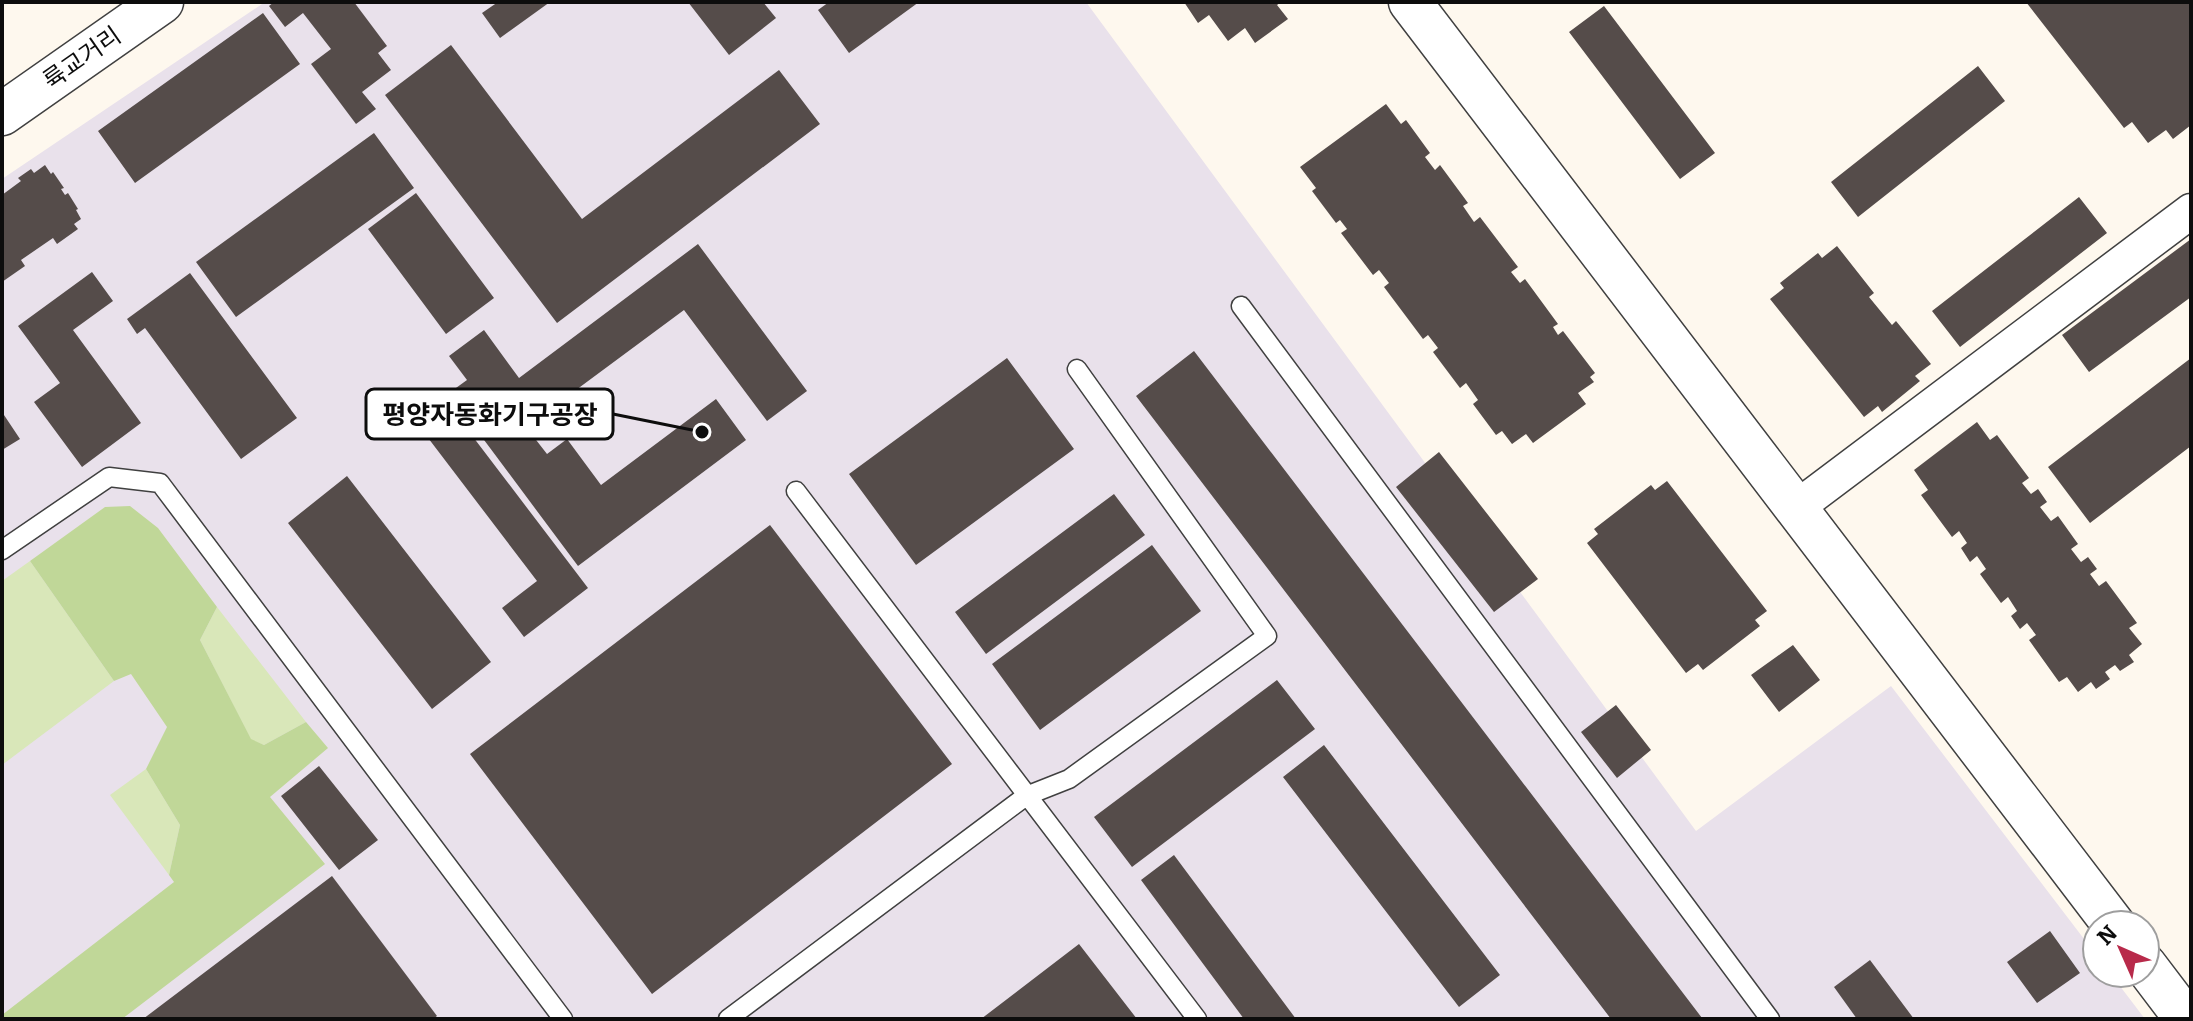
<svg xmlns="http://www.w3.org/2000/svg" width="2193" height="1021" font-family="Bitter,'Noto Sans KR',serif">
<style>
.industrial{fill:#e9e1eb}
.green{fill:#d9e7b9}
.forest{fill:#c0d798}
.building{fill:#554c4a}
.lines{fill:none;stroke-linecap:round;stroke-linejoin:round}
.service-casing{stroke:#404040;stroke-width:21}
.minor-casing{stroke:#404040;stroke-width:37}
.tertiary-casing{stroke:#404040;stroke-width:45}
.service{stroke:#fff;stroke-width:18}
.minor{stroke:#fff;stroke-width:34}
.tertiary{stroke:#fff;stroke-width:42}
.labels{text-anchor:middle;stroke-width:8;stroke-linejoin:round;paint-order:stroke}
.street-label{font-size:24px;fill:#0d0d0d;stroke:#fff}
.leader{fill:none;stroke:#0d0d0d;stroke-width:3}
.callout-dot{fill:#0d0d0d;stroke:#fff;stroke-width:3}
.callout{fill:#fff;stroke:#0d0d0d;stroke-width:3}
.callout-label{font-size:26px;text-anchor:middle;font-weight:bold;fill:#0d0d0d}
</style>
<rect width="100%" height="100%" fill="#fef8ee"/>
<path class="industrial" d="M265,2H1086L1696,831L1891,686L2097,956V973H2110L2145,1019H2V179Z"/>
<path class="green" d="M30,561L114,681L2,765V581Z
M217,607L306,722L264,745L251,740L200,640Z
M146,769L180,825L169,875L110,795Z"/>
<path class="forest" d="M130,506L158,528L217,607L200,640L251,739L264,745L306,722L328,748L270,797L325,864L122,1019H2V1015L174,882L169,875L180,825L146,769L167,727L131,674L114,681L30,561L105,507Z"/>
<path class="building" d="M274,2H354L387,46L378,53L391,70L362,92L376,109L356,124L311,64L331,49L303,13L285,27L269,6Z
M498,2H550L500,38L482,13Z
M688,2H763L776,18L729,55Z
M829,2H919L849,53L818,10Z
M1184,2H1281L1277,5L1288,19L1255,43L1245,28L1228,41L1209,15L1198,23Z
M2026,2H2191V125L2173,139L2166,130L2148,143L2132,122L2124,128Z
M1604,6L1715,153L1680,179L1569,32Z
M263,13L300,64L135,183L98,131Z
M451,45L582,219L779,70L820,124L557,323L385,95Z
M1978,66L2005,101L1858,217L1831,182Z
M1386,104L1401,124L1406,120L1430,153L1425,157L1435,170L1440,165L1468,203L1463,206L1474,222L1480,217L1518,267L1511,272L1520,283L1525,279L1558,324L1553,327L1558,335L1563,331L1595,373L1590,377L1594,382L1578,393L1586,404L1533,443L1526,434L1512,444L1502,431L1496,435L1473,404L1478,400L1466,383L1460,388L1433,352L1438,348L1428,335L1423,339L1384,287L1389,283L1379,270L1373,275L1341,233L1347,229L1340,220L1336,223L1312,191L1316,188L1300,167Z
M374,133L414,188L236,317L196,262Z
M45,165L51,174L53,172L64,188L61,189L65,195L68,193L78,209L76,210L81,219L74,224L78,229L57,244L53,238L21,260L25,266L2,282V195L21,181L18,178L31,169L34,173Z
M416,193L494,298L446,334L368,229Z
M2079,197L2107,233L1960,347L1932,311Z
M2191,239V297L2089,372L2062,335Z
M698,244L807,391L767,421L684,310L526,427L547,454L567,439L601,485L716,399L746,440L578,566L449,393L467,380L449,356L484,330L519,378Z
M1837,246L1874,293L1869,297L1892,325L1896,321L1931,364L1915,376L1920,381L1882,412L1878,406L1864,417L1770,299L1784,288L1780,283L1818,253L1822,258Z
M92,272L113,301L73,330L141,423L82,467L34,402L60,383L18,326Z
M190,273L297,418L241,459L145,328L137,334L127,319Z
M1194,351L1702,1018L1611,1019L1136,396Z
M1007,358L1074,449L916,565L849,474Z
M2191,358V446L2090,523L2048,467Z
M448,404L588,588L524,637L502,608L537,581L419,426Z
M2,412L20,439L2,450Z
M1977,422L1990,440L1997,435L2029,478L2022,483L2031,494L2038,489L2047,502L2040,507L2051,521L2058,516L2078,544L2071,549L2081,562L2088,557L2097,569L2090,574L2099,586L2106,581L2137,623L2129,628L2142,644L2129,655L2134,662L2120,671L2115,665L2105,672L2110,679L2096,689L2091,682L2078,692L2067,677L2059,682L2029,640L2036,635L2027,623L2020,629L2011,616L2017,611L2008,597L2001,603L1980,574L1986,569L1977,556L1970,562L1961,548L1967,543L1959,531L1952,537L1921,495L1928,490L1914,470Z
M1439,452L1538,579L1494,612L1396,487Z
M347,476L491,662L432,709L288,523Z
M1667,481L1767,611L1755,620L1760,626L1703,670L1698,664L1686,673L1587,543L1598,534L1594,529L1651,485L1655,490Z
M1114,494L1145,535L986,654L955,612Z
M770,525L952,764L652,994L470,754Z
M1152,545L1201,611L1040,730L992,664Z
M1793,645L1820,680L1779,712L1751,675Z
M1277,680L1315,729L1132,867L1094,817Z
M1616,705L1651,750L1617,778L1581,732Z
M1324,745L1500,975L1459,1007L1283,777Z
M319,766L378,840L339,870L281,796Z
M1174,855L1296,1019H1244L1141,880Z
M332,876L437,1016L433,1019H143Z
M2050,931L2080,973L2037,1003L2007,962Z
M1079,944L1137,1019H981Z
M1870,960L1914,1019H1857L1834,987Z"/>
<g class="lines">
<defs>
<path id="service" d="M1241,306L1770,1019
M796,491L1197,1019
M2,550L109,477L160,483L563,1019
M728,1019L1026,796L1069,779L1267,636L1077,369"/>
<path id="minor" d="M1796,508L2191,211"/>
<path id="tertiary" d="M1410,2L2114,925
M2,114L162,2
M2145,965L2186,1019"/>
</defs>
<use href="#service" class="service-casing"/>
<use href="#minor" class="minor-casing"/>
<use href="#tertiary" class="tertiary-casing"/>
<use href="#service" class="service"/>
<use href="#minor" class="minor"/>
<use href="#tertiary" class="tertiary"/>
</g>
<g class="labels">
<g class="street-label">
<text transform="translate(82 58) rotate(-35)" y="8">륙교거리</text>
</g>
</g>
<path class="leader" d="M702 432L613 414"/>
<circle class="callout-dot" cx="702" cy="432" r="8"/>
<rect class="callout" x="366" y="389" width="247" height="50" rx="8"/>
<g class="callout-label">
<text x="490" y="424">평양자동화기구공장</text>
</g>
<rect width="2193" height="1021" fill="none" stroke="#0d0d0d" stroke-width="8"/>
<g transform="translate(2121 949) rotate(315)"><circle r="38" fill="#ffffff" stroke="#9e9e9e" stroke-width="2"/>
<path d="M0-6L14 30L0 20L-14 30Z" fill="#b82a4a"/>
<text y="-12" font-size="22" font-weight="bold" text-anchor="middle" fill="#0d0d0d">N</text>
</g>
</svg>
